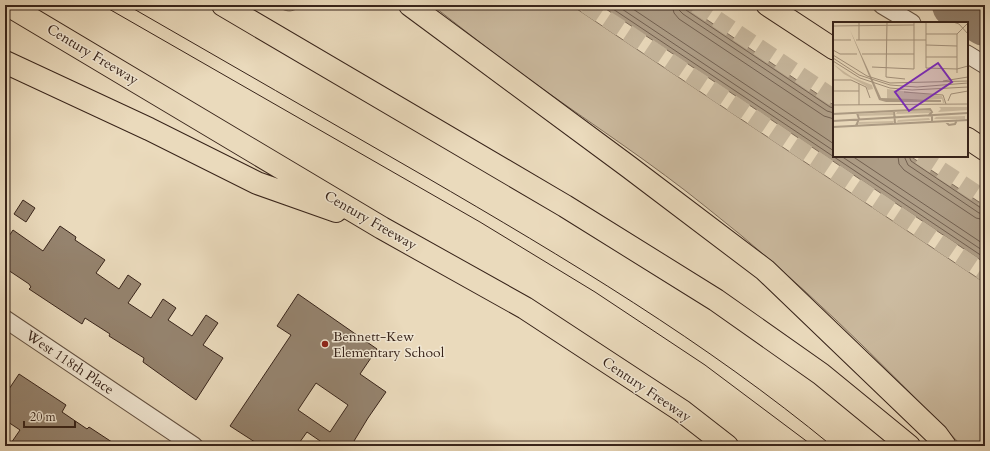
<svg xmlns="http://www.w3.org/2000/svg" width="990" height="451" font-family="Cardo,serif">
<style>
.green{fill:#ccbba0;stroke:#82705d}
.water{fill:#ad9c85;stroke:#7e6c5a}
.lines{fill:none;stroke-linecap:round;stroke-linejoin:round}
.shore{stroke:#726050;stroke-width:1}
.taxiway{stroke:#917f6b;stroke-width:46}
.building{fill:#95836e;stroke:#38241a;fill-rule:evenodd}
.minor-tunnel{stroke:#c6b69c;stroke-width:17;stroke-dasharray:17 8;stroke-linecap:butt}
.minor-casing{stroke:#645242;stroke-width:19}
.major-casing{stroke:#38241a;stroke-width:23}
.highway-casing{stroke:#38241a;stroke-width:24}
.minor{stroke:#f1e7d3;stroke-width:17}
.major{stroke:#eadabc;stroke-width:21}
.highway{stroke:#eadabc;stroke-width:22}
.tram{stroke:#38241a;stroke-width:1}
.poi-dot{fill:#8f2418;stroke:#f1e7d3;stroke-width:1.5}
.labels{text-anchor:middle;stroke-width:3;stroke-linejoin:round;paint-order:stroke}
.street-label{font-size:14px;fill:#38241a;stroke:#f1e7d3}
.poi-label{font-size:14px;fill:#38241a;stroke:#f1e7d3;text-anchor:start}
.inset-river{fill:none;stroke:#ad9c85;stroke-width:2}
.inset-road{fill:none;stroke:#a3917b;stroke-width:1}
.view{fill:#7b2cbf;fill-opacity:0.15;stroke:#7b2cbf;stroke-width:2}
.inset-edge{fill:none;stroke:#38241a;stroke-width:2}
</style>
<rect width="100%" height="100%" fill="#eadabc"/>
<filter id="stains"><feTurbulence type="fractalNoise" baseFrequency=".005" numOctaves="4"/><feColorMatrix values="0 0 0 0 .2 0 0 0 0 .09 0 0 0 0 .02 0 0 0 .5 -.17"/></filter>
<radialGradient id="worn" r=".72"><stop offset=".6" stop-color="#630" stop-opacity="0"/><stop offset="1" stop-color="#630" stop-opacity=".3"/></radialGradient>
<path class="green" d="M275,5H307C292,9 292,16 275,5Z
M432,5H571L985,283V446H962C881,362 798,279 706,207C653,164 596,127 540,87C503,61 468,33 432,5Z"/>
<path class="water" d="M600,5H685L834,105V156H910L985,206V263Z"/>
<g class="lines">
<path class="shore" d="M607,5L985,258
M616,5L834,151
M627,5L834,144
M672,5L674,13L679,19L824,116L834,119
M678,5L679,10L683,14L827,111L834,113
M683,5L686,10L830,107L834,108
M841,156L985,252
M852,156L985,245
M898,156L899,164L904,170L976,218L985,220
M904,156L908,165L979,213L985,214
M909,156L911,161L981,208L985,209"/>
<path class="taxiway" d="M955,5L985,23"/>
</g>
<path class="building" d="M23,200L35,208L26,222L14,214Z
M60,226L76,237L75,240L105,260L96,273L119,289L128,275L141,284L128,303L151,318L163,299L176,308L168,320L192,336L206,315L218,323L203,345L223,358L196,400L143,362L144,358L109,336L110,334L85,318L82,324L29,289L31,287L29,284L5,268V242L13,230L43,251Z
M298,294L377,349L360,374L386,392L368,418L351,446H321L323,443L307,432L297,446H261L230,426L291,335L277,326ZM316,383L348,405L330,432L298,410Z
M19,374L66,405L62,412L87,429L89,427L118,446H9L20,430L5,420V395Z"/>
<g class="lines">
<path class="minor-tunnel" d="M586,5L985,273
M696,5L834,98
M920,156L985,199"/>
<defs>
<path id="minor" d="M882,5L912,23
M967,54L985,65
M5,319L194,446"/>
<path id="major" d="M767,5L834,49
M967,138L985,150"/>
<path id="highway" d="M8,5L382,228L525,308L682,411L727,446
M223,5L565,206L716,300L821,374L909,446
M410,5L629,167L765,270L937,435L945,446
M5,62L149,129L257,183L336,211"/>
</defs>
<use href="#minor" class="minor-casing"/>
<use href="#major" class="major-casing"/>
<use href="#highway" class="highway-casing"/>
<use href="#minor" class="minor"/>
<use href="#major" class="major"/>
<use href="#highway" class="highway"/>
<path class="tram" d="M102,5L480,222L595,292L705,365L813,446
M127,5C226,62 325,119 424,176C565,258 706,342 832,446"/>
</g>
<circle class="poi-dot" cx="325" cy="344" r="4"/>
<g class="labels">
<g class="street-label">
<text transform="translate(93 54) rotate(31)" y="5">Century Freeway</text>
<text transform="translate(371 220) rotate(30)" y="5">Century Freeway</text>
<text transform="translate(70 362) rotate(34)" y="5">West 118th Place</text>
<text transform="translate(647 389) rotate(34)" y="5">Century Freeway</text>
</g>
<g class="poi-label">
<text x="333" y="341">Bennett-Kew<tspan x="333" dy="16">Elementary School</tspan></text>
</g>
</g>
<g transform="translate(833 22)">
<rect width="135" height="135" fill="#eadabc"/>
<path d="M0,42L19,55L39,63L40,67L35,68L33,64L11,52ZM54,67L109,74L112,80L111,81H103H110L109,77H54ZM106,85H135V88L105,90L108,87ZM97,88V91L63,92L64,90ZM60,90L61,93L24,94L25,92ZM132,94V97H101L103,95ZM96,96L97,98L64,100L65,98ZM61,99L60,101L25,102L26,100Z" fill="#ccbba0"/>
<path d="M17,8L48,76L108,78V80H53L46,78Z" fill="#ad9c85"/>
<path class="inset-river" d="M61,89L62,101M0,92L97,87L99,90L96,93L99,94V99M0,99L135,91M112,99L116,103L122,102L124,98M23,104L26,97L24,91M0,105L135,98"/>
<path class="inset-road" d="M26,0V18M54,0L53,55L72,57M93,0V46L124,47L135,44M120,0L126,2L135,12M0,4L81,3M93,12H124M0,18H18M23,18H93M93,23L124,24M0,28L7,32H24M29,32H81M0,33L34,54L57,61L135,59M93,35H124M0,36L26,53L57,63L84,65L135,61M0,39L27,56L57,66L79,68L135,65M39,45L81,47V0M124,51V12L135,1M0,58H18L33,65L37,76M110,59L135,55M0,69H26M71,70L110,73L113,82M115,79L118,72L135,69M0,83L135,82M26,83V62"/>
<path class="view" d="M105,41L119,60L76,89L62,70Z"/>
<rect width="135" height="135" class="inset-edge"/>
</g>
<rect width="990" height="451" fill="none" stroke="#eadabc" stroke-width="20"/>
<rect x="6" y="6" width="978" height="439" fill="none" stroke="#38241a" stroke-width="2"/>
<rect x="10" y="10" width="970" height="431" fill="none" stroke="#38241a"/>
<path d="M24 421v6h51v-6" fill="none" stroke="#38241a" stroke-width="2"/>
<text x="30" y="421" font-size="12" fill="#38241a" stroke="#f1e7d3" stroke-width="3" paint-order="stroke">20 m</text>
<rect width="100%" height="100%" filter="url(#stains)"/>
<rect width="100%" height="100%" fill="url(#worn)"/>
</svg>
